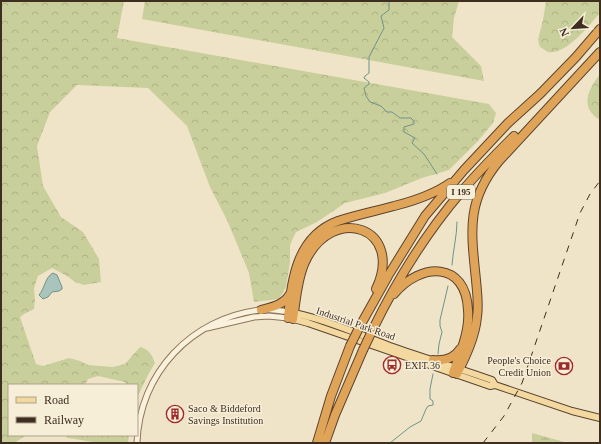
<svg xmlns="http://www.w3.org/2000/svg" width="601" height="444" font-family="'Times New Roman',serif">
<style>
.forest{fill:url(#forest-crowns)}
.wetland{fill:url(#wetland-marsh)}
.water{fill:#a9c4bc;stroke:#6f938a}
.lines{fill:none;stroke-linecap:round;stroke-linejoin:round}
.stream{stroke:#6f938a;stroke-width:1}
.minor-casing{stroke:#8d765c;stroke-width:7}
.major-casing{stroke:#5b4430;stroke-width:8}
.highway-casing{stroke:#5b4430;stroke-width:10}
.minor{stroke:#faf1dc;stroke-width:5}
.major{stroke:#f3d9a0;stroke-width:6}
.highway{stroke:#e0a458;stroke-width:8}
.rail{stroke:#3d2e20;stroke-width:1;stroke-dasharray:7 7;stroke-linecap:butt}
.highway-bridge-casing{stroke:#5b4430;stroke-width:10;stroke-linecap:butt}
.highway-bridge{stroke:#e0a458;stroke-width:8}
.labels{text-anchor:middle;stroke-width:3;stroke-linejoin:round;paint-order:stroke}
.shield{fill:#f7eed8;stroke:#756857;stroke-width:1}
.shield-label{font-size:9px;font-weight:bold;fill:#3d2e20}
.street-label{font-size:10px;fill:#3d2e20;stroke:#f7eed8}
.poi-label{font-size:10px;fill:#3d2e20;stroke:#f7eed8;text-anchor:start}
</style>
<defs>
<pattern id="forest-crowns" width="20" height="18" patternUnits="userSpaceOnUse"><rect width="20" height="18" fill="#c9cf9b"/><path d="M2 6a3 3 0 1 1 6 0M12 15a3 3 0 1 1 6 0" fill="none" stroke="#aeb285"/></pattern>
<pattern id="wetland-marsh" width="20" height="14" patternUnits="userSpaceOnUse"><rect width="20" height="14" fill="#c9cf9b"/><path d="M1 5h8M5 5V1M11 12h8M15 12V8" fill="none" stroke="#aeb285"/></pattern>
</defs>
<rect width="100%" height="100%" fill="#f0e4c8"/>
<path class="forest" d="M1,1H124L117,38L489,104L496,113L493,123L477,142L449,170L422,178L385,193L345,203L317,222L296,232L290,245V262L286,287L279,299L254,302L249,273L227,220L210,187L187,126L148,88L77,85L50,112L37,146L43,186L61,217L83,232L99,259L101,282L84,285L75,282L67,276L52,268L38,276L34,288L35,300L34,309L24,314L20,317L36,364L43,366L69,358L80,361L88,365L113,367L125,364L140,347C149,349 152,355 155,363L148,375L137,398V385H126L125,382L98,376L88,379L85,385H9V435H27L14,443H1Z
M145,1H459L454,18L452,37L481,66L484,81L142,19Z
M546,1H600V13C589,25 567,55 548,52C546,51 542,48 540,47L538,40L543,20Z
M600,74V120C579,107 588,90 600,74Z
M65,435H129L128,443H99L68,438Z"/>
<path class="wetland" d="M532,433L568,443H532Z"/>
<path class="water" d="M53,273L57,275L62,287V289L59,291L52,292L48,297L43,299L39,295C45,288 45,277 53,273Z"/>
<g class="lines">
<path class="stream" d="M389,1V10L381,16L384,28L369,57V73L365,76L364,78L369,82V84L364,88L366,96L370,102L381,106L387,112H392L400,118H411L414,121V124L404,127V132L415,138L412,143L424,154L437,174
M452,265C453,250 457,236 457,222
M438,354L439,344L442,332L440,326V320L448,286
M390,443L410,427L421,421L426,409L428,406L433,405V401L430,399V389L433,374"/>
<defs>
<path id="minor" d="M207,328L254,317L268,316L288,318
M137,443C139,373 192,318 260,310C270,309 281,311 291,312"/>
<path id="major" d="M294,313C327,320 359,334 390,346C424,358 458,368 492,380L495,385
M290,318L308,323L490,386L495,385L572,411L600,418"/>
<path id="highway" d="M394,294C421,262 466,261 468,310C470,331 460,353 453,373
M261,310C272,307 284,305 290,294
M288,318C291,280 297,236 338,221C356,215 376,211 394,206C414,201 433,195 450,183
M293,319C296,301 297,279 305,262C333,202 405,228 376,289
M360,326L388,276L425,216L464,170L508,123L540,94L576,57L600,29
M373,329C397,280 426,233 462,191C478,172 496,154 514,136
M433,360C444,361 454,359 460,349
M457,374C466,356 475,337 477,317C479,304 477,292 476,280C471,231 466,201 499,161L600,52
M317,443L331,396L350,346
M325,443L335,415L363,350"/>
</defs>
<use href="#minor" class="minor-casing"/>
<use href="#major" class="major-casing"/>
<use href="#highway" class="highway-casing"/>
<use href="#minor" class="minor"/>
<use href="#major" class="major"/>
<use href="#highway" class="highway"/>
<path class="rail" d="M483,443L504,416L522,383L580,213L590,194L600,181"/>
<defs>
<path id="highway-bridge" d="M350,346L360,326
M363,350L373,329"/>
</defs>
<use href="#highway-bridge" class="highway-bridge-casing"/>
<use href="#highway-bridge" class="highway-bridge"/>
</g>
<defs>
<symbol id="bus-ring" viewBox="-11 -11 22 22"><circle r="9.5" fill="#f7eed8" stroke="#9e2a2b" stroke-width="1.5"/><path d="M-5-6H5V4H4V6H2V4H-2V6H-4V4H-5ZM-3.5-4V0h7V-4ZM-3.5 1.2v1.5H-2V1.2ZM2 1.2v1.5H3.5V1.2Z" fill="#9e2a2b"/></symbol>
<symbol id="bank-ring" viewBox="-11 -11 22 22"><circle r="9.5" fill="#f7eed8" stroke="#9e2a2b" stroke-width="1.5"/><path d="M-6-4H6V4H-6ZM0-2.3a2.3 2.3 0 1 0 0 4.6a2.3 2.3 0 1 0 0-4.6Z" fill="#9e2a2b"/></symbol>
<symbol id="building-ring" viewBox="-11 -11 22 22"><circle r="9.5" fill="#f7eed8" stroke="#9e2a2b" stroke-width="1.5"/><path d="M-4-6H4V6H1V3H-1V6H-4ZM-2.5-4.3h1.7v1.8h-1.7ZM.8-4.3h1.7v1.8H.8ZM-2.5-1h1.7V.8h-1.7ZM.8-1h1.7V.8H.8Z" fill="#9e2a2b"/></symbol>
</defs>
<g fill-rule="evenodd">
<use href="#bus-ring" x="382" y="355" width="20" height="20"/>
<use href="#bank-ring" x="554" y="356" width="20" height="20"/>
<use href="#building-ring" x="165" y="404" width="20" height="20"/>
</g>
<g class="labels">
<rect class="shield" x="447" y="185" width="28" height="14" rx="3"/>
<g class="shield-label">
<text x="461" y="195">I 195</text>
</g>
<g class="street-label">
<text transform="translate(356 323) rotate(19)" y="4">Industrial Park Road</text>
</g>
<g class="poi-label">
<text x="551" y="364" text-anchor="end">People's Choice<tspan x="551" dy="12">Credit Union</tspan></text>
<text x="405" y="369">EXIT 36</text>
<text x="188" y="412">Saco &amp; Biddeford<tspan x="188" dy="12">Savings Institution</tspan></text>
</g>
</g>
<rect width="601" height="444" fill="none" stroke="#3d2e20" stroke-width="4"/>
<rect x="8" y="384" width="130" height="52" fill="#f7eed8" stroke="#ada18e"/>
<rect x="16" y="397" width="20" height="6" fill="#f3d9a0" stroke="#ada18e"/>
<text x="44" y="404" font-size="12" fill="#3d2e20">Road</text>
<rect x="16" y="417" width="20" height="6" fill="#3d2e20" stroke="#ada18e"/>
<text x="44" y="424" font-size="12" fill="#3d2e20">Railway</text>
<g transform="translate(573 28) rotate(245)" stroke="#f7eed8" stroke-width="3" paint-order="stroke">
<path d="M0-3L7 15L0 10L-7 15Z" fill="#3d2e20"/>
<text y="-6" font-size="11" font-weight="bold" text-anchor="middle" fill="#3d2e20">N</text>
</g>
</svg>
